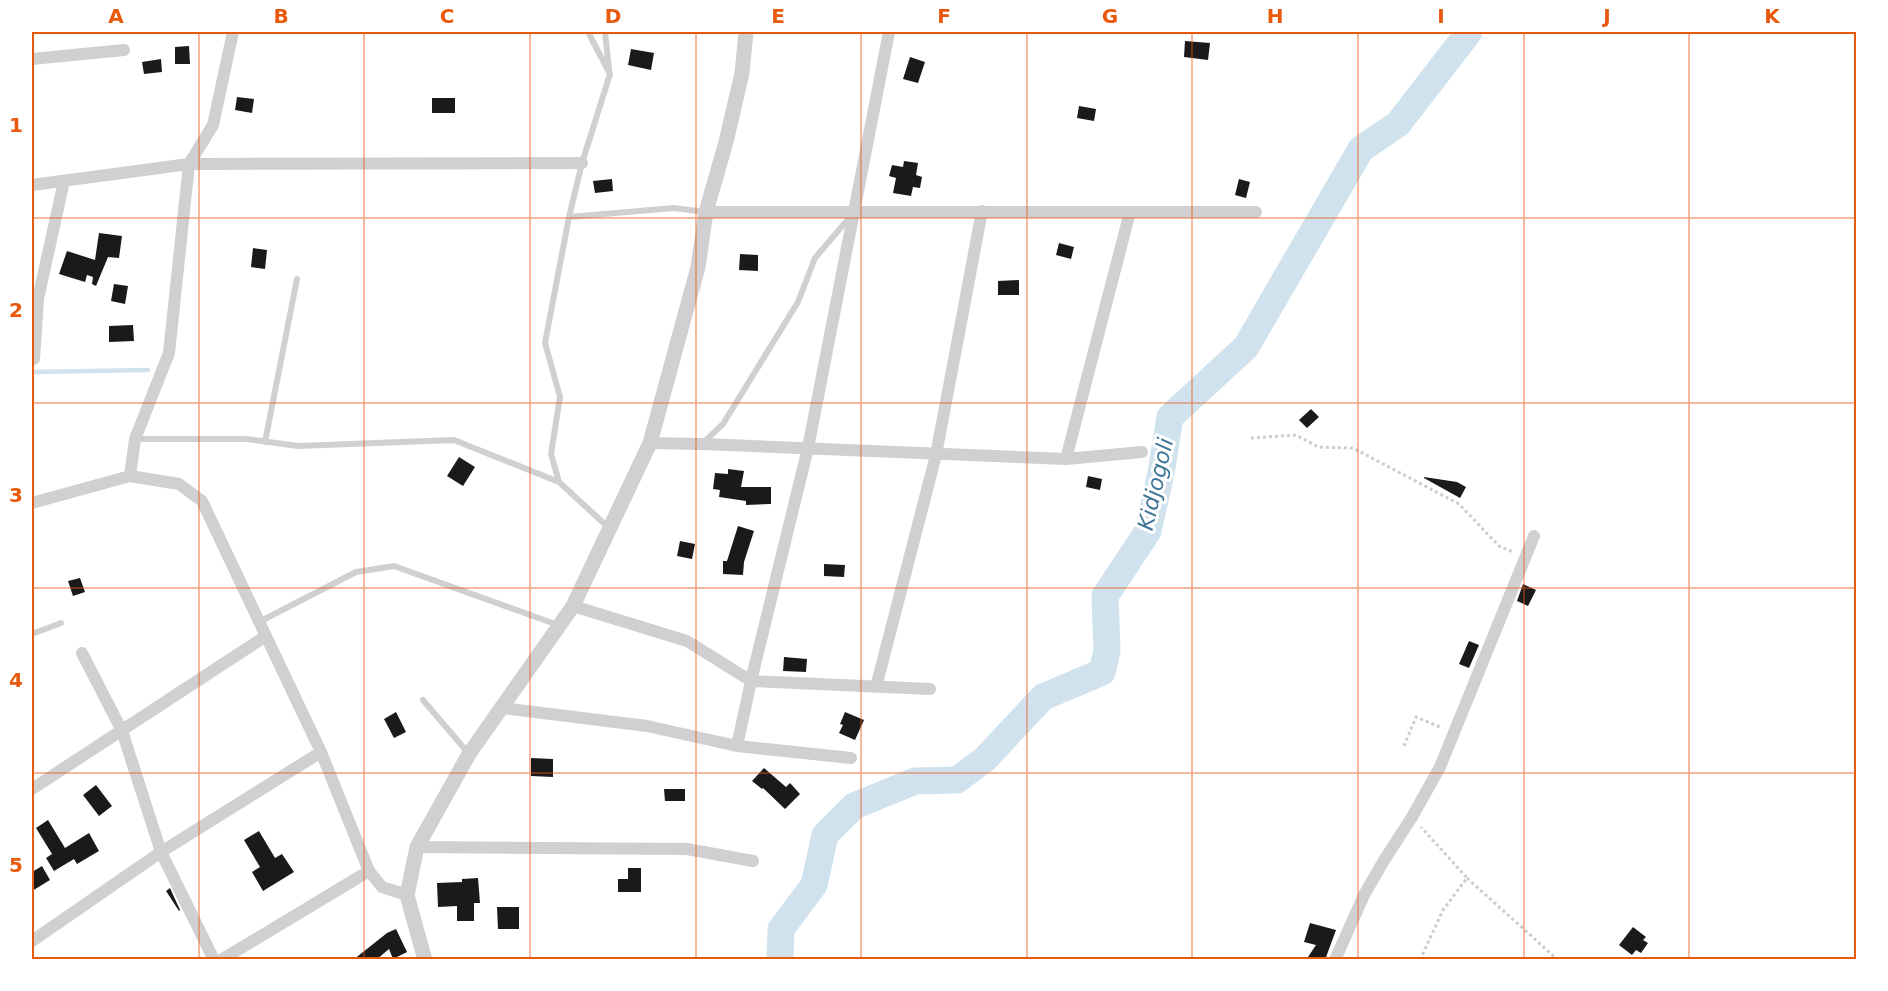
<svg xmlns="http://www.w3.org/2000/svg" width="1888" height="991" font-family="'DejaVu Sans',sans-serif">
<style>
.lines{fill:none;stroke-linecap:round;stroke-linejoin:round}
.stream{stroke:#cfe2ee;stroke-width:4.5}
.river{stroke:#cfe2ee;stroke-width:27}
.building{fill:#1a1a1a}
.path{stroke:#cdcdcd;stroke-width:3;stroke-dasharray:3 3;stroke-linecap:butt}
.service{stroke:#d0d0d0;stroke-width:6}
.minor{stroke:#d0d0d0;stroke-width:12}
.tertiary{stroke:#d0d0d0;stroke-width:15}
.grid{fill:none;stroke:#e8590c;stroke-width:1.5;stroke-opacity:0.55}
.labels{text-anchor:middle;stroke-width:6;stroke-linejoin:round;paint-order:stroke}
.water-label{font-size:22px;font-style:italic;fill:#3f7597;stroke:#fff}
.neatline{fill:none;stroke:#e8590c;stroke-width:2}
.grid-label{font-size:20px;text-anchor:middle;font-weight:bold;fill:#e8590c}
</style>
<rect width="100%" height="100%" fill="#fff"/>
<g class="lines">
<path class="stream" d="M32,372L148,370"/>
<path class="river" d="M780,960L781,929L814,885L825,835L854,806L915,781L957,780L985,759L1043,697L1102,672L1107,651L1105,596L1148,531L1161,473L1170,417L1246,347L1361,149L1398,124L1469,32"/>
</g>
<path class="building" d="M1185,41L1210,43L1208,60L1184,57Z
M189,46L190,64H175V47Z
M631,49L654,53L651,70L628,65Z
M910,57L925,62L918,83L903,79Z
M161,59L162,72L144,74L142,62Z
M237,97L254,99L252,113L235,110Z
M432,98H455V113H432Z
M1079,106L1096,109L1094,121L1077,118Z
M904,161L918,163L916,175L922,177L920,188L913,187L911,196L893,193L896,178L889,176L892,165L903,167Z
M612,179L613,191L595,193L593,181Z
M1239,179L1250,182L1246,198L1235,195Z
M99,233L122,236L119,258L108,257L96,286L92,284L93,277L87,275L85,282L59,274L67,251L95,260Z
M1059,243L1074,247L1071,259L1056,255Z
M253,248L267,250L265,269L251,267Z
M740,254L758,255V271L739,270Z
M1019,280V295H998V281Z
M114,284L128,286L125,304L111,301Z
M133,325L134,341L109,342V326Z
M1311,409L1319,417L1307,428L1299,420Z
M459,457L475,467L463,486L447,476Z
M728,469L744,471L741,487H771V504L746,505V501L719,497L720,490L713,489L715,473L728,474Z
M1088,476L1102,479L1100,490L1086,487Z
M1424,477L1457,482L1466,487L1460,498L1424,478Z
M738,526L754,531L744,562L743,575L723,574V561H727Z
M680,541L695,544L692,559L677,556Z
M824,564L845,565L844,577L824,576Z
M80,578L85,592L73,596L68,581Z
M1523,584L1536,590L1528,606L1517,601Z
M1469,641L1479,645L1469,668L1459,664Z
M784,657L807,659L806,672L783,671Z
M396,712L406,732L394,738L384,719Z
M845,712L864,720L855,740L839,733L843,725L840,724Z
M531,758L553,759V777L531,776Z
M764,768L786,787L790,783L800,794L785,809L763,788L762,789L752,781Z
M96,785L112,806L99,816L83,795Z
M664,789H685V801H665Z
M48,820L65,848L89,833L99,851L77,864L74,859L54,871L46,858L52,854L36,828Z
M259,831L275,858L282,854L294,872L263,891L252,872L260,867L244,840Z
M42,866L50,880L32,891V872Z
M628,868H641V892H618V879H628Z
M478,878L480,903H474V921H457V906L438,907L437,883L462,882V879Z
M170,888L180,910L179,911L166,891Z
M497,907H519V929H498Z
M1310,923L1336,930L1325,960H1306L1316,945L1304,942Z
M1633,927L1646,937L1643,940L1648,943L1641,953L1636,950L1632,955L1619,945Z
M396,929L407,952L393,959L389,949L376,960H353L387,933Z"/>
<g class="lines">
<path class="path" d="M1251,438L1296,435L1318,447L1353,448L1459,504L1499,546L1513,552
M1404,746L1416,717L1442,728
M1467,878L1558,960
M1420,960L1443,910L1467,878L1421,827"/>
<path class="service" d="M605,32L609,70
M569,217L674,208L705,212
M136,439H246L298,446L454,440L559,482L609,528
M265,442L297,279
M703,443L723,424L798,302L815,258L850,217
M559,482L551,454L560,397L545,343L569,217L582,163L610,74L588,32
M259,622L356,572L394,566L558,625
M32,634L61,623
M423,700L469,754"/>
<path class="minor" d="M32,59L124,50
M32,185L189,164L582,163
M706,212H1256
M34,359L38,299L64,181
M650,443L703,444L1066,459L1142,452
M1066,459L1130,212
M130,476L135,439L169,353L189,164L213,125L233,32
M32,503L130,476L179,484L202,501L321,752L369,871L382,887L407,895
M573,606L687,641L751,681L930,689
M82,653L122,731L161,852L214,960
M876,687L936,455L982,211
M502,708L647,726L737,746L851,758
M737,746L751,681L808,448L889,32
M32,789L266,636
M417,847L687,849L753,861
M32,941L161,852L321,752
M221,960L369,871
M1335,960L1364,895L1383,862L1412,817L1440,767L1534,536"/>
<path class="tertiary" d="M425,960L407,895L417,847L469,754L573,606L650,443L698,267L706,212L726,142L742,73L746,32"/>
</g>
<path class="grid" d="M199,32V960M364,32V960M530,32V960M696,32V960M861,32V960M1027,32V960M1192,32V960M1358,32V960M1524,32V960M1689,32V960M32,218H1856M32,403H1856M32,588H1856M32,773H1856"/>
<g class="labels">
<g class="water-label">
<text transform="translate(1155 484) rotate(-77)" y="8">Kidjogoli</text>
</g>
</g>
<rect width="1888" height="991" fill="none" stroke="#ffffff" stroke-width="66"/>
<rect x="33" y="33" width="1822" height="925" class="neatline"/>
<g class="grid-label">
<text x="116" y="23">A</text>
<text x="281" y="23">B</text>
<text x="447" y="23">C</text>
<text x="613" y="23">D</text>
<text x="778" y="23">E</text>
<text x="944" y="23">F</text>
<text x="1110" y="23">G</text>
<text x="1275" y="23">H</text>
<text x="1441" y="23">I</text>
<text x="1607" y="23">J</text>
<text x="1772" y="23">K</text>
<text x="16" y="132">1</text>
<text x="16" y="317">2</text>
<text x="16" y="502">3</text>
<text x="16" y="687">4</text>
<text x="16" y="872">5</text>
</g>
</svg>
